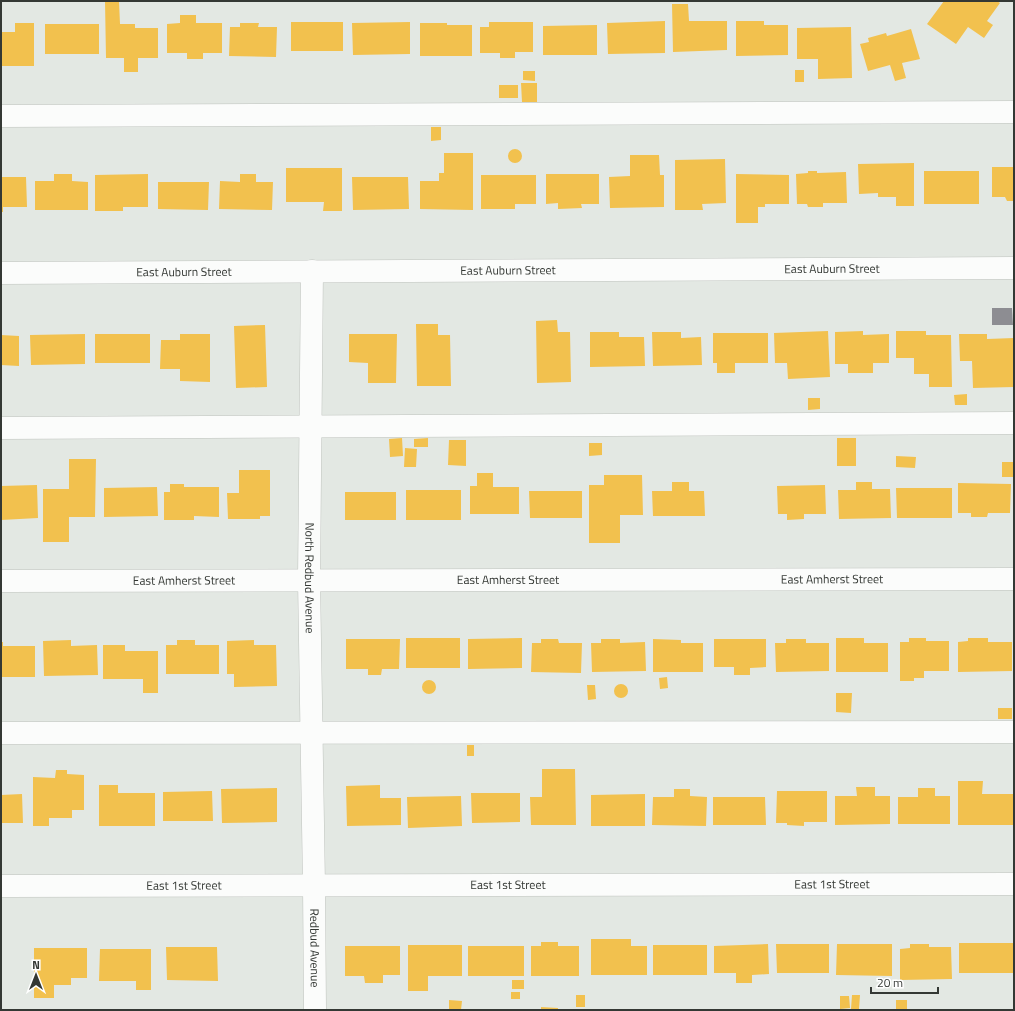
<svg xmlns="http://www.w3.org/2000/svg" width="1015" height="1011" font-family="'Titillium Web',sans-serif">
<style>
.homes{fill:#f2c14e}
.industry{fill:#8d8d92}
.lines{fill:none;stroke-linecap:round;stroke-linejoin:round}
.minor-casing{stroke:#bfc3be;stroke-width:23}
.minor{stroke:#fbfcfb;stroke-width:22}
.labels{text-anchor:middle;stroke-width:4;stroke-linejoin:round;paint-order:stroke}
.street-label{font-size:12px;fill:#343834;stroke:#fff}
</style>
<rect width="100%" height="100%" fill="#e3e8e3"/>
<path class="homes" d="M105,1H119L120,24H135V28H158V58H138V72H124V58H106Z
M944,1H997L1000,3L987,21L993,25L984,38L968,27L956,44L927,24Z
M672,4H688L689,21H727V50L673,52Z
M180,15H196V23H222V53H203V59H187V53H167V24L180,23Z
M665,21V53L608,54L607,23Z
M736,21H764V25H788V55L736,56Z
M291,22H343V51H291Z
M410,22V54L353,55L352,23Z
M489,22H533V52H515V58H500V53H480V27H489Z
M15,23H34V66H1V32H15Z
M240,23H259L258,27H277L276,57L229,56L230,27H240Z
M420,23H447V25H472V56H420Z
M45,24H99V54H45Z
M597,25V55H543V26Z
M851,27L852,78L818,79V59H797V28Z
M911,29L920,59L902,63L906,78L895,81L890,65L868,71L860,44L869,42L868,38L886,33L887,36Z
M795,70H804V82H795Z
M523,71H535V81L523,80Z
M521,83H537V102H522Z
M499,85H518V98H499Z
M431,127H441V140L431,141Z
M508 156a7 7 0 1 1 14 0a7 7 0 1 1-14 0Z
M444,153H473V210L420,209V181H439V173H444Z
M630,155H659L660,175H664V207L610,208L609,177L630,176Z
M725,159L726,203L702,204L703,210H675V160Z
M914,163V206H896V197H878V193L859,194L858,164Z
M992,167H1014V201H1007L1005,197H992Z
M286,168H342V211H323L324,202H286Z
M808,171H817V173L846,172L847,203H823V207H808L807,204H797L796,174L808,173Z
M924,171H979V204H924Z
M54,174H72V181L88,182V210H35V181H54Z
M148,174V207H123V211H95V175Z
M240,174H256V182H273L272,210L219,209L220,181L240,182Z
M546,174H599V204H581L582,208L558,209V203L546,204Z
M736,174L789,175V204H765V207H758V223H736Z
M481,175H536V204H515V209H481Z
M1,177H26L27,207H3V212H1Z
M352,177H408L409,209L353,210Z
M158,182H209L208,210L158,209Z
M557,320L558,332H570L571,382L537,383L536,321Z
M416,324H438V335H450L451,386H417Z
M265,325L267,387L236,388L234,326Z
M828,331L830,377L788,379L787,363H775L774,333Z
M863,331V335L889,334V363H873V373H848V364H835V332Z
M896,331H926V335H951L952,387H929V374H914V358H896Z
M590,332H619V337H644L645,366L590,367Z
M652,332H681V338L701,337L702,365L653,366Z
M713,333H768V363H735V373H717V363H713Z
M85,334V364L31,365L30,335Z
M95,334H150V363H95Z
M180,334H210V382L180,381V369H160L161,340H180Z
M349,334H397L396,383H368V363L349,362Z
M959,334H987V339L1014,338V387L973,388L972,361H960Z
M1,335L19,336V366L1,365Z
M967,394V405H955L954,395Z
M808,398H820V409L808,410Z
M402,438L403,456L390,457L389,439Z
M428,438V447H414V439Z
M837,438H856V466H837Z
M449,440H466V466L448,465Z
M589,443H602V455L589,456Z
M405,448L417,449L416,467H404Z
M896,456L916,457L915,468L896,467Z
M69,459H96L95,517H69V542H43V489H69Z
M1002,462H1014L1013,477H1002Z
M239,470H270V516H260V519H228L227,493H239Z
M477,473H493V487H519V514H470V486H477Z
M604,475H642L643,515H620V543H589V485H604Z
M672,482H689V491H704L705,516H653L652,491H672Z
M856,482H872V489H890L891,518L839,519L838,490H856Z
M958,483L1011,484L1010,513H988L987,517H971V513H958Z
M170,484H184V487H219V517L194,516V520H164V492H170Z
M37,485L38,518L1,520V486Z
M825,485L826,514H804V519L787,520V514H778L777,486Z
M157,487L158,516L104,517V488Z
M896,488H952V518H897Z
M406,490H461V520H406Z
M529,491H582V518H530Z
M345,492H396V520H345Z
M406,638H460V668H406Z
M522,638V668L468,669V639Z
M836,638H864V643H888V672H836Z
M909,638H926V641H949V671H924V678H914V681H900V642H909Z
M968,638H988V642H1012V671L958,672V642L968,641Z
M346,639H400L399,669H382L381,675H368V669H346Z
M541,639H558L559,643H582L581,673L531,672L532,643H541Z
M601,639H620V643L645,642L646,671L592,672L591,643H601Z
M653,639L681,640V643H703V672H653Z
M714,639H766V667L750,668V675H734V667H714Z
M786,639H806V643H829V671L776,672L775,643H786Z
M71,640V646L97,645L98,675L44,676L43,641Z
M177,640H195V645H219V674H166V645H177Z
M254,640V645H276L277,686L234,687V674H227V641Z
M1,642H3V646H35V677H1Z
M103,645H125V651H158V693H143V679H103Z
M667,677L668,688L660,689L659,678Z
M422 687a7 7 0 1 1 14 0a7 7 0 1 1-14 0Z
M614 691a7 7 0 1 1 14 0a7 7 0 1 1-14 0Z
M587,685H595L596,699L588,700Z
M836,693H852L851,713L836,712Z
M998,708H1012V719H998Z
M467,745H474V756H467Z
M542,769H575L576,825H531L530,797H542Z
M56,770H67V774L84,775V810H72V818H49V826H33V777L55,778Z
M958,781H983L982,794H1013V825H958Z
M99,785H118V793H155V826H99Z
M380,785V798H401V825L347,826L346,786Z
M856,787H875V796H890V824L835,825V796H857Z
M277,788V822L222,823L221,789Z
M918,788H935V796H950V824H898V797H918Z
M674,789H690V796L707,797L706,826L652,825L653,797H674Z
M212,791L213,821H163V792Z
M777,791H827V822H804V826L787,825V823H776Z
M471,793H520V822L472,823Z
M22,794L23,823H1V795Z
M645,794V826H591V795Z
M461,796L462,826L408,828L407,797Z
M713,797H765L766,825H713Z
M591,939H631V946H647V975H591Z
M541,942H558V946H579V976H531V946H541Z
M959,943H1013V973H959Z
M768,944L769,974L752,975V983H736V973H714V946Z
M776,944H829V973H777Z
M837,944H892V976L836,975Z
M910,944H929V947H951L952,979L900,980V949L910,948Z
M408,945H462V976H428V991H408Z
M653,945H707V975H653Z
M345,946H400V975H383V983H365L364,976H345Z
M468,946H524V976H468Z
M166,947H217L218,981L167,980Z
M34,948H87V978H71V985H54V998H34Z
M100,949H151V990H136V981H99Z
M512,980H524V989H512Z
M511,992H520V999H511Z
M576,995H585V1007H576Z
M852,995H860L859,1009H851Z
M840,996H849L850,1008L840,1009Z
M449,1000L462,1001L461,1010H449Z
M896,1000H907V1010H896Z
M541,1007L558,1008V1010H541Z"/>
<path class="industry" d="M992,308H1012L1013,325H992Z"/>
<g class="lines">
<defs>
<g id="minor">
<path d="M1,116L1014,112"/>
<path id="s1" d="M312,271L309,580L314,885L315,1010"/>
<path id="s2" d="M1,273L1014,268"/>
<path d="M1,428L1014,423"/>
<path id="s3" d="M1,581L1014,579"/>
<path d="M1,733L1014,732"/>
<path id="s4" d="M1,886L1014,884"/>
</g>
</defs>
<use href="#minor" class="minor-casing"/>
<use href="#minor" class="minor"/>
</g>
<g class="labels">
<g class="street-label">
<text dy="4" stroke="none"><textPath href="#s2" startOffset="831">East Auburn Street</textPath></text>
<text dy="4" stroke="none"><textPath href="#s2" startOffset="507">East Auburn Street</textPath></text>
<text dy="4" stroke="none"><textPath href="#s2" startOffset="183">East Auburn Street</textPath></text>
<text dy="4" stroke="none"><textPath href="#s1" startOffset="307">North Redbud Avenue</textPath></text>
<text dy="4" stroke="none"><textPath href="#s3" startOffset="831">East Amherst Street</textPath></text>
<text dy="4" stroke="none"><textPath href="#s3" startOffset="183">East Amherst Street</textPath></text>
<text dy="4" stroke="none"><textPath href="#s3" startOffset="507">East Amherst Street</textPath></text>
<text dy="4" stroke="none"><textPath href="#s4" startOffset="831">East 1st Street</textPath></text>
<text dy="4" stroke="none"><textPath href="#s4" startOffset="507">East 1st Street</textPath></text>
<text dy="4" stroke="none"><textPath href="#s4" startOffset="183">East 1st Street</textPath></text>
<text dy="4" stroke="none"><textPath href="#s1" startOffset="677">Redbud Avenue</textPath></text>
</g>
</g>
<rect width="1015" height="1011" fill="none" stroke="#343834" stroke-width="4"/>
<g transform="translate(36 975)" stroke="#ffffff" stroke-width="3" paint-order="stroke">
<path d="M0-3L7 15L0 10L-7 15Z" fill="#343834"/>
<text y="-6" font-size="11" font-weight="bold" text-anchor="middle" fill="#343834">N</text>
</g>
<path d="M871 987v6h67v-6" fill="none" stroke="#343834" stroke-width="2"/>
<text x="877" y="987" font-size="12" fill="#343834" stroke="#ffffff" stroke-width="3" paint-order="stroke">20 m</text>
</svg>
